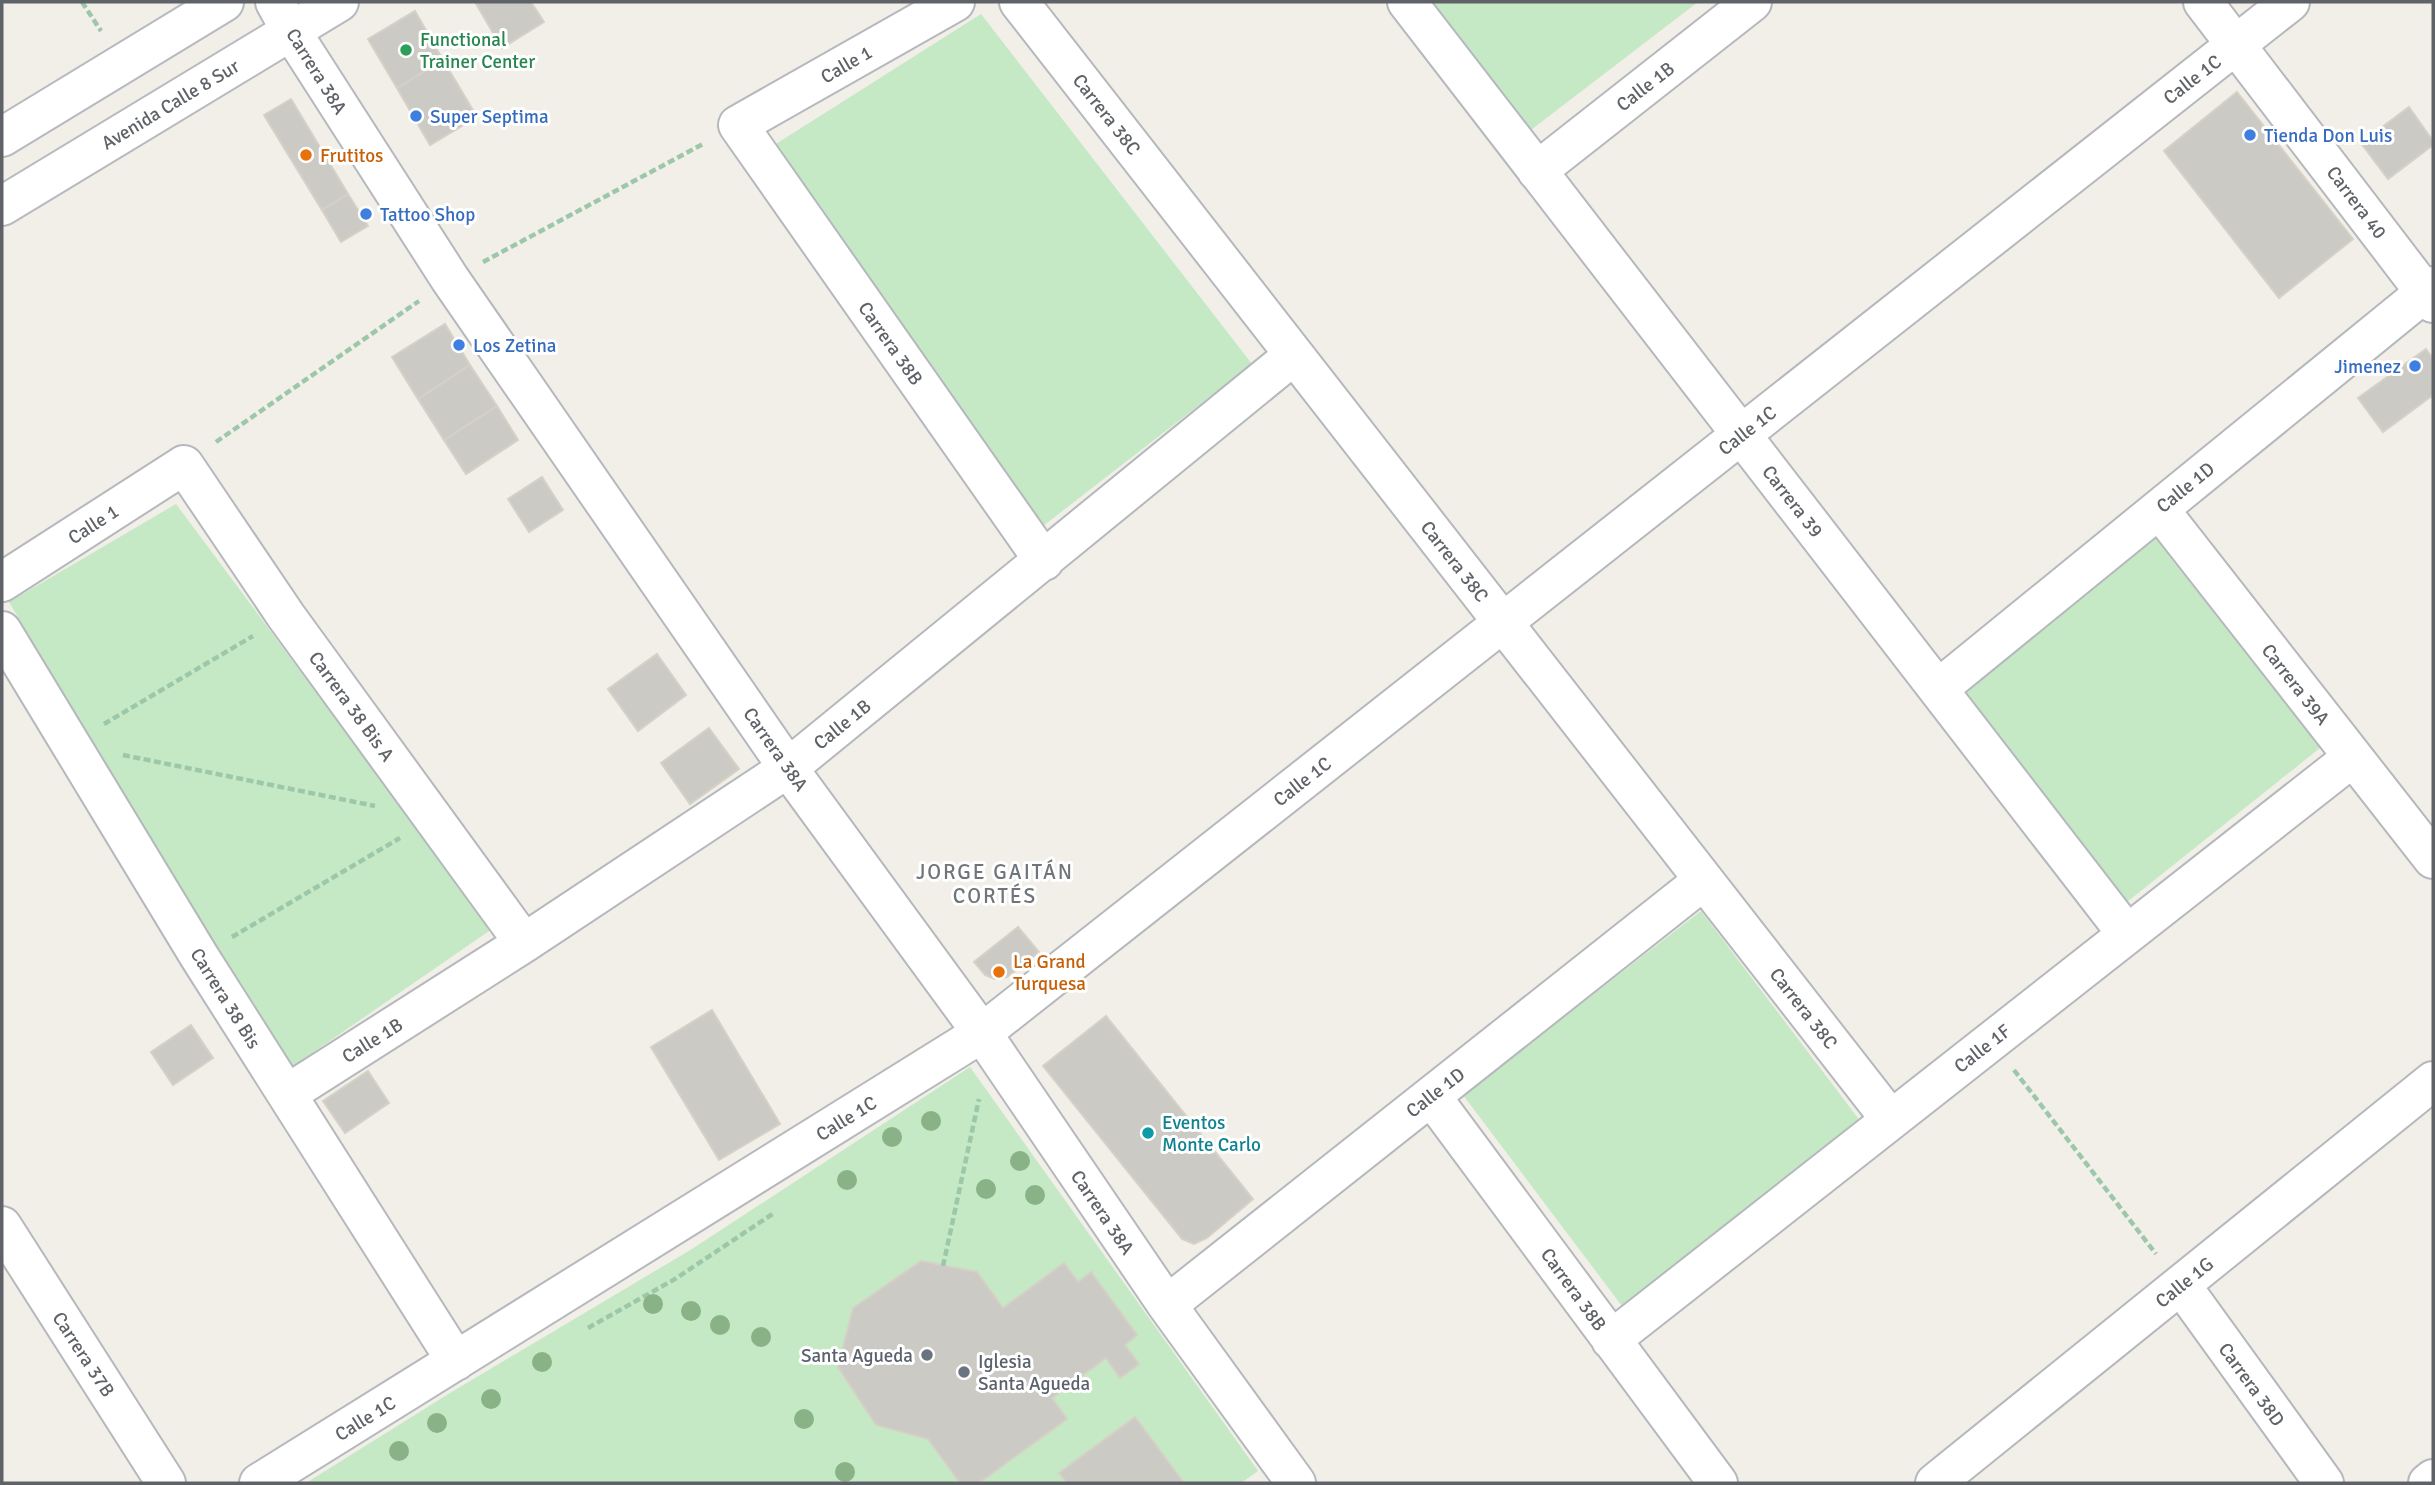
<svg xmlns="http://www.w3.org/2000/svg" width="2435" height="1485" font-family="Signika,sans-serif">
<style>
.green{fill:#c5e8c5}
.building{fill:#cccac5;stroke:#d6d1c6;stroke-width:2}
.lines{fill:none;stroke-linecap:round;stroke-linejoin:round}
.minor-casing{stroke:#b5b8bc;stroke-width:42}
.secondary-casing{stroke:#b6babf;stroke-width:42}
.path{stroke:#9cc7a9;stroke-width:4.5;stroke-dasharray:7 3.5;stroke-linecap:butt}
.minor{stroke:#fff;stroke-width:38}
.secondary{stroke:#fff;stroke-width:38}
.tree{fill:#89b387}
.leisure-dot{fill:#2e9e5b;stroke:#fff;stroke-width:2.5}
.shop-dot{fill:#3f7fe0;stroke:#fff;stroke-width:2.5}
.food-dot{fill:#e8710a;stroke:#fff;stroke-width:2.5}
.culture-dot{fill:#0f9aa8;stroke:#fff;stroke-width:2.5}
.worship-dot{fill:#6b7280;stroke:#fff;stroke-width:2.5}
.labels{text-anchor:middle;stroke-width:6;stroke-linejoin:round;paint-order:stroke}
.leisure-label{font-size:19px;fill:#27864d;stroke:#fff;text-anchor:start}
.street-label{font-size:19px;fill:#5f6368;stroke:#fff}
.shop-label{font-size:19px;fill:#366cbe;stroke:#fff;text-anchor:start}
.food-label{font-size:19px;fill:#c56008;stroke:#fff;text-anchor:start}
.culture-label{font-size:19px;fill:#0d838f;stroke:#fff;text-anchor:start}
.worship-label{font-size:19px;fill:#5b616d;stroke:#fff;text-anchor:end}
.neighbourhood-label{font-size:21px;letter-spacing:2px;fill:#70757a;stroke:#fff}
</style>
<rect width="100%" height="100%" fill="#f1efe8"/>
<path class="green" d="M1422,2H1698L1523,136Z
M981,14L1252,364L1043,526L768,149Z
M176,504L492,929L289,1069L9,602Z
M2155,538L2320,748L2127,902L1962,691Z
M1701,911L1861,1122L1622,1306L1463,1095Z
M970,1067L1258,1471L1241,1483H306L450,1393L692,1249Z"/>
<path class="building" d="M475,2H531L544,22L502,48Z
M415,11L443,60L397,88L368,39Z
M443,60L477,117L430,145L397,88Z
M2237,92L2353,239L2279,298L2164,151Z
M291,99L348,194L322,210L264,115Z
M2409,107L2433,141V145L2388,179L2361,143Z
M348,194L368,226L341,242L322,210Z
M445,324L470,365L418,399L392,357Z
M2426,349L2433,359V395L2383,432L2358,398Z
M470,365L497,406L444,440L418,399Z
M497,406L518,440L466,474L444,440Z
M542,477L563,510L529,532L508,499Z
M657,654L686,695L638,731L608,689Z
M709,728L739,769L690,804L661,763Z
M1018,927L1039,952L1007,977L995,979L985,975L974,962Z
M712,1010L780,1124L719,1160L651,1047Z
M1106,1016L1253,1199L1207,1238L1194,1244L1182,1239L1043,1066Z
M191,1025L213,1058L173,1085L151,1052Z
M368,1071L389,1103L345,1133L323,1101Z
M921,1261L977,1272L1003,1308L1064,1263L1078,1282L1091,1272L1137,1335L1125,1345L1139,1364L1120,1378L1106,1358L1052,1398L1067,1419L979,1483H960L928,1439L876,1425L838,1367L853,1308Z
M1135,1417L1184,1483H1067L1059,1473Z"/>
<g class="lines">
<defs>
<path id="minor" d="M275,2L291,31L450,279L788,768L982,1033L1167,1305L1296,1483
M955,2L738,125L1044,561
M1019,2L1891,1120
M1407,2L2127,934
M2203,2L2433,303
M1537,171L1752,2
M2159,509L2433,859
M2,582L184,465L286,616L524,943
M2,631L199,956L456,1361
M1938,689L2433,286
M287,1094L524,943L788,768L1294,355
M1431,1096L1718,1483
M2,1226L166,1483
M2181,1285L2324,1483
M1167,1305L1704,880
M1611,1340L2353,757
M259,1483L982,1033L2290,2
M1935,1483L2433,1081
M2428,1483L2433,1479"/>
<path id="secondary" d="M2,137L224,2
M2,206L339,2"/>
</defs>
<use href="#minor" class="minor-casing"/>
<use href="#secondary" class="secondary-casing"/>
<path class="path" d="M82,2L101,31
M483,262L703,144
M216,442L419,301
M104,724L253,636
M123,755L375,806
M232,937L400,838
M2014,1070L2156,1254
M943,1266L979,1099
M588,1328L675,1279L774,1213"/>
<use href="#minor" class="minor"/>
<use href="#secondary" class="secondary"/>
</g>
<g class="tree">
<circle cx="931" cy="1121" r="10"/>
<circle cx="892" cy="1137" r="10"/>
<circle cx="1020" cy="1161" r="10"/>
<circle cx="847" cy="1180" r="10"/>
<circle cx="986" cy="1189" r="10"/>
<circle cx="1035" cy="1195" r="10"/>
<circle cx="653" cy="1304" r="10"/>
<circle cx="691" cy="1311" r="10"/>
<circle cx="720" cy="1325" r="10"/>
<circle cx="761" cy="1337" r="10"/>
<circle cx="542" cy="1362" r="10"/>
<circle cx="491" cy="1399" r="10"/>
<circle cx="804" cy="1419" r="10"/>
<circle cx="437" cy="1423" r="10"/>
<circle cx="399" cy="1451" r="10"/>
<circle cx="845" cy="1472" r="10"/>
</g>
<circle class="leisure-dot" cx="406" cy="50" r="7"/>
<g class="shop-dot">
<circle cx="416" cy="116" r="7"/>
<circle cx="2250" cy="135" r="7"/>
<circle cx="366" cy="214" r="7"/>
<circle cx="459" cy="345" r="7"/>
<circle cx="2415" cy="366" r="7"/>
</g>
<g class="food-dot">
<circle cx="306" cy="155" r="7"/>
<circle cx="999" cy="972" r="7"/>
</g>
<circle class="culture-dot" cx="1148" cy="1133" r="7"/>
<g class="worship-dot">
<circle cx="927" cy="1355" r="7"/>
<circle cx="964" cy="1372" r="7"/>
</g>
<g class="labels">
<g class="leisure-label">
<text x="420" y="46">Functional<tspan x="420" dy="22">Trainer Center</tspan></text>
</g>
<g class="street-label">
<text transform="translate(846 64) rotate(-30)" y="7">Calle 1</text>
<text transform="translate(317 71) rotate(58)" y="7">Carrera 38A</text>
<text transform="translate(2192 79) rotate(-38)" y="7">Calle 1C</text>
<text transform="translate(1645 86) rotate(-38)" y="7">Calle 1B</text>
<text transform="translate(170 104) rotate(-31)" y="7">Avenida Calle 8 Sur</text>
<text transform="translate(1107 114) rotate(52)" y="7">Carrera 38C</text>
<text transform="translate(2357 202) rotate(53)" y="7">Carrera 40</text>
<text transform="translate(891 343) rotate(55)" y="7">Carrera 38B</text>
<text transform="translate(1747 430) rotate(-38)" y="7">Calle 1C</text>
<text transform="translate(2185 487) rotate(-39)" y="7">Calle 1D</text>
<text transform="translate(1793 501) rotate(52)" y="7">Carrera 39</text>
<text transform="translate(93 524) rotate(-33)" y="7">Calle 1</text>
<text transform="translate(1455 561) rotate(52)" y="7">Carrera 38C</text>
<text transform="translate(2296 684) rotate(52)" y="7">Carrera 39A</text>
<text transform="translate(352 706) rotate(54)" y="7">Carrera 38 Bis A</text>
<text transform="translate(842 724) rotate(-39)" y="7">Calle 1B</text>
<text transform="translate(776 749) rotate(55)" y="7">Carrera 38A</text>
<text transform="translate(1302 781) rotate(-38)" y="7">Calle 1C</text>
<text transform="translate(226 998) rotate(58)" y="7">Carrera 38 Bis</text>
<text transform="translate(1804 1008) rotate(52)" y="7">Carrera 38C</text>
<text transform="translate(372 1040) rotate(-32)" y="7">Calle 1B</text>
<text transform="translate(1982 1048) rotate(-38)" y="7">Calle 1F</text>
<text transform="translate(1435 1092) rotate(-38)" y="7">Calle 1D</text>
<text transform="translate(846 1118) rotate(-32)" y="7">Calle 1C</text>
<text transform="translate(1103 1212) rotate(56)" y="7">Carrera 38A</text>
<text transform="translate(2184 1282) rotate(-39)" y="7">Calle 1G</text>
<text transform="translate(1574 1289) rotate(54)" y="7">Carrera 38B</text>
<text transform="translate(84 1354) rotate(57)" y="7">Carrera 37B</text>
<text transform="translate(2252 1384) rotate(54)" y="7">Carrera 38D</text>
<text transform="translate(365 1418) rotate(-32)" y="7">Calle 1C</text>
</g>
<g class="shop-label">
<text x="430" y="123">Super Septima</text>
<text x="2264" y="142">Tienda Don Luis</text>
<text x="380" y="221">Tattoo Shop</text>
<text x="473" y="352">Los Zetina</text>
<text x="2401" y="373" text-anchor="end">Jimenez</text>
</g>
<g class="food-label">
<text x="320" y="162">Frutitos</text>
<text x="1013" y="968">La Grand<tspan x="1013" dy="22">Turquesa</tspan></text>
</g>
<g class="culture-label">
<text x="1162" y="1129">Eventos<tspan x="1162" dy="22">Monte Carlo</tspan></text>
</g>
<g class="worship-label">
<text x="913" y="1362">Santa Agueda</text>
<text x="978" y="1368" text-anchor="start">Iglesia<tspan x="978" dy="22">Santa Agueda</tspan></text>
</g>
<g class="neighbourhood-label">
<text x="995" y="879">JORGE GAITÁN<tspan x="995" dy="24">CORTÉS</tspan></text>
</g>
</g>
<rect width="2435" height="1485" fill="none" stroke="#5f6368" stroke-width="7"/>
</svg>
